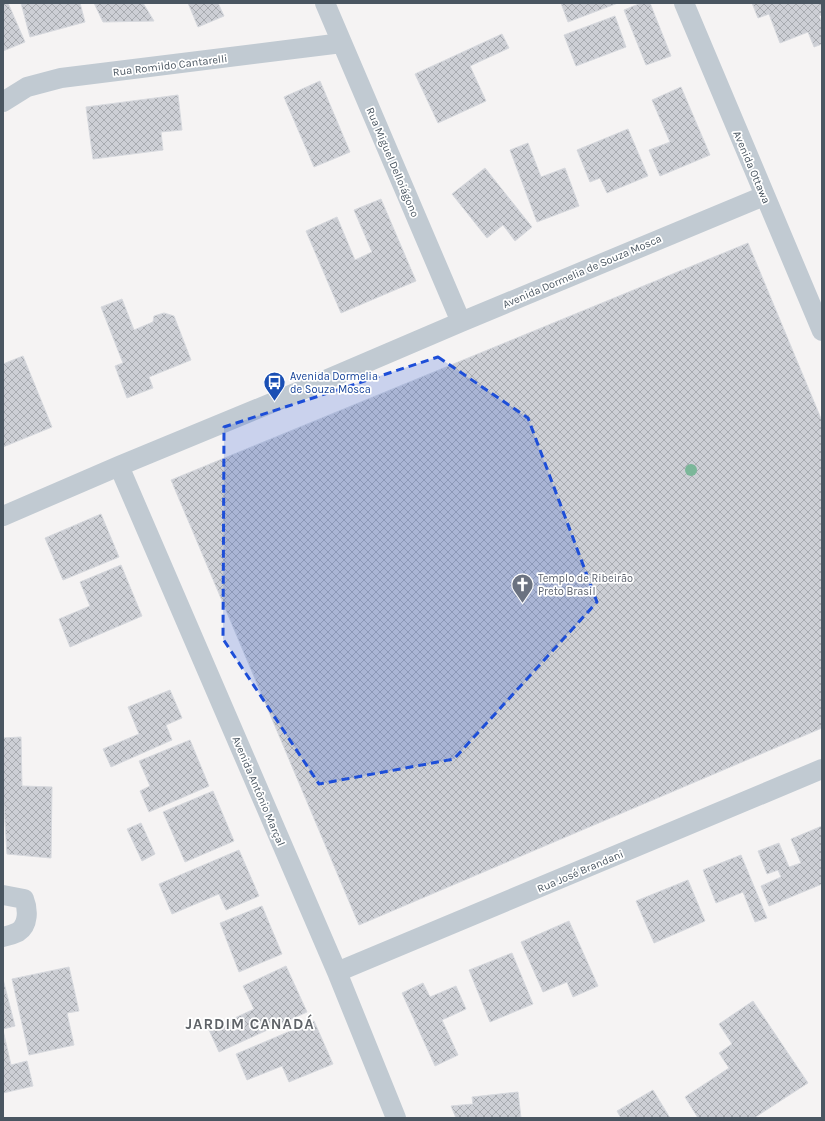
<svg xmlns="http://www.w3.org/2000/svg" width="825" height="1121" font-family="Karla,sans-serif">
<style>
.building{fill:url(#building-cross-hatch);stroke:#d7d9de}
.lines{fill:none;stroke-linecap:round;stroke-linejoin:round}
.street{stroke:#c1cad2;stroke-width:20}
.tree{fill:#7bb799}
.marked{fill:#1d4ed8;fill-opacity:0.2;stroke:#1d4ed8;stroke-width:3;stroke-dasharray:8 5;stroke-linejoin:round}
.labels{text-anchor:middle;stroke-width:3.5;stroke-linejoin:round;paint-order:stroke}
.street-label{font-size:11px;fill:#4a5661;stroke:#fff}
.transit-label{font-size:11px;fill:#164399;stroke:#fff;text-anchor:start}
.worship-label{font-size:11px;fill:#5b616d;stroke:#fff;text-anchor:start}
.district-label{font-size:15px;font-weight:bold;letter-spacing:1px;fill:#5f6368;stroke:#fff}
</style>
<defs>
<pattern id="building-cross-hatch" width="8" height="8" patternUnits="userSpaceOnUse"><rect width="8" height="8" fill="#cdcfd5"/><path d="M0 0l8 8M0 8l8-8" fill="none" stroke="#a8abb0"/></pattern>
</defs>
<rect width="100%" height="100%" fill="#f5f3f3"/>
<path class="building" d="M3,3H8L25,42L3,51Z
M21,3H80L85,22L30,37Z
M94,3H143L154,21L103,22Z
M188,3H218L224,16L198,27Z
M561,3H618L568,22Z
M641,3H650L671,56L646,65L624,10Z
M752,3H822V15L819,16L822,23V44L814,47L808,32L780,43L769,14L758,18Z
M615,16L626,47L576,66L564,35Z
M502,34L509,48L470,66L486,101L438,123L415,74Z
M320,81L350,152L314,167L284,97Z
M681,87L710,155L660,176L649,150L670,142L652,100Z
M178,95L182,130L161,132L163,150L93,159L86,107Z
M628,129L648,176L607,193L600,178L590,182L577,150Z
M528,143L541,177L565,168L579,206L537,222L510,150Z
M485,168L532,227L515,241L503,225L487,238L452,194Z
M381,199L416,281L341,313L306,231L337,217L355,260L372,252L354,210Z
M748,243L822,421V728L359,925L171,480Z
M122,299L134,330L153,322L154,316L164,313L174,316L191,360L149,377L153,388L127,398L115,366L123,363L101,307Z
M23,356L52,427L3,447V364Z
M101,514L119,557L63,580L45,538Z
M121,565L142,616L70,647L59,619L90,606L80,582Z
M170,690L182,718L166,725L172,740L111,767L103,749L139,734L128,707Z
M21,737L22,786L52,787L51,858L7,854L3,790V738Z
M190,740L209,786L149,812L140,791L150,786L139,761Z
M213,791L234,841L185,862L163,812Z
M141,823L155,854L142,861L127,829Z
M822,826V884L769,906L761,886L781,877L778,870L767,874L758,851L779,843L789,867L801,863L791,839Z
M239,850L259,896L226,910L219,894L172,914L159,884Z
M741,855L767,918L755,922L743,892L716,903L703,870Z
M688,880L705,921L654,943L636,901Z
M262,906L282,954L239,972L220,923Z
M569,921L598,986L573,997L567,982L543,992L521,942Z
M512,953L533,1004L490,1022L469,970Z
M286,966L307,1012L219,1052L209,1030L254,1009L243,986Z
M69,967L79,1011L67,1013L74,1045L29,1055L12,979Z
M3,979L15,1026L3,1029Z
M423,983L430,997L456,986L466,1009L442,1020L458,1055L435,1066L402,993Z
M753,1001L808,1083L754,1118H698L685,1097L729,1068L719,1053L732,1044L719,1024Z
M314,1021L333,1064L289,1082L282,1066L247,1080L236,1054Z
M3,1030L11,1065L27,1061L33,1086L3,1093Z
M653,1090L670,1118H621L617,1111Z
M518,1092L521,1118H456L451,1106L473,1104L472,1097Z"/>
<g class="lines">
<path class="street" d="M325,3L461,322
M684,3L822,331
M3,102L27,87L61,78L342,43
M119,466L337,972L396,1118
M3,516L119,466L274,402L461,322L764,196
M3,895L24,899C28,909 29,925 18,932C14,934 8,936 3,937
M337,972L822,769"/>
</g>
<circle class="tree" cx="691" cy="470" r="6"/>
<path class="marked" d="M438,357L528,418L597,602L454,759L319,784L223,639L224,427Z"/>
<defs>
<symbol id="bus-pin" viewBox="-11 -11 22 30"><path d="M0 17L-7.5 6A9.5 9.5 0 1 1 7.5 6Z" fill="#1a4fb4" stroke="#fff"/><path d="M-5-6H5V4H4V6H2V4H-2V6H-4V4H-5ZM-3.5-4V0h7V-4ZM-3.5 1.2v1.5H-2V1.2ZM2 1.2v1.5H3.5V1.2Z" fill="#fff"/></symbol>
<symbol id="church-pin" viewBox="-11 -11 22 30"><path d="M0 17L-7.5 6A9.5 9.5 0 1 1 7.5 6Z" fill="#6b7280" stroke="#fff"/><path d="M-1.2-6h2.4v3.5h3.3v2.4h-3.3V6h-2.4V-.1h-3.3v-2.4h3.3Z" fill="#fff"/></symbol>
</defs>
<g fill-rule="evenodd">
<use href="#bus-pin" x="262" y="370" width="25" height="34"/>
<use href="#church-pin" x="510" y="572" width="25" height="34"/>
</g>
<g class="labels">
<g class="street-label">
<text transform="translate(170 65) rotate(-7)" y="4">Rua Romildo Cantarelli</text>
<text transform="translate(393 162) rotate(67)" y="4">Rua Miguel Delloiágono</text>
<text transform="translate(752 167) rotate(67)" y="4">Avenida Ottawa</text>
<text transform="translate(582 271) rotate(-23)" y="4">Avenida Dormelia de Souza Mosca</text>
<text transform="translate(259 791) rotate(67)" y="4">Avenida Antônio Marçal</text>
<text transform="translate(580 871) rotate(-23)" y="4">Rua José Brandani</text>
</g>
<g class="transit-label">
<text x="290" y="380">Avenida Dormelia<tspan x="290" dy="13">de Souza Mosca</tspan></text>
</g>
<g class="worship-label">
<text x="538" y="582">Templo de Ribeirão<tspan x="538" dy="13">Preto Brasil</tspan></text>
</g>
<g class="district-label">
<text x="250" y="1029">JARDIM CANADÁ</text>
</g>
</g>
<rect width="825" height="1121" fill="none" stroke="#4a5661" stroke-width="8"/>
</svg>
